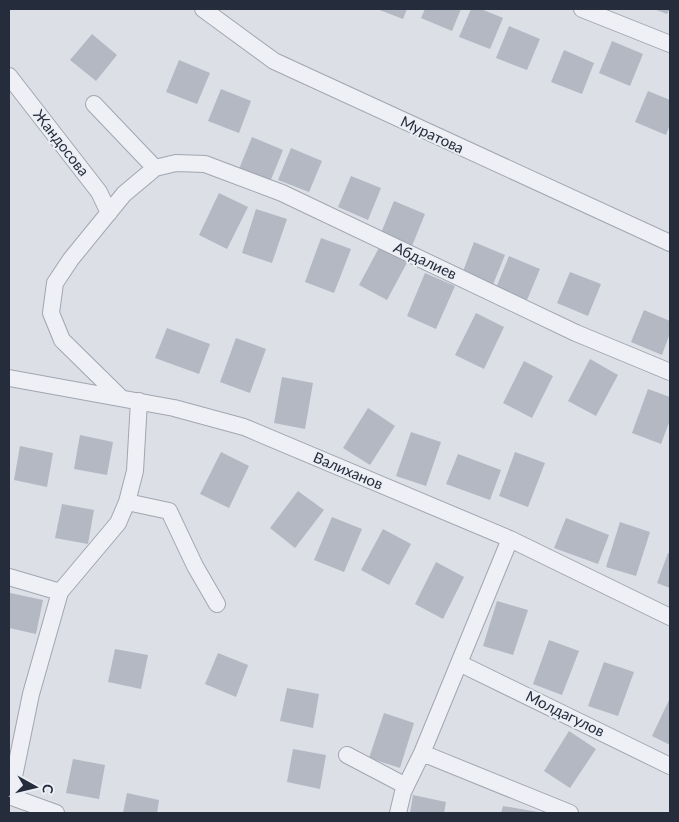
<svg xmlns="http://www.w3.org/2000/svg" width="679" height="822" font-family="Lato,sans-serif">
<style>
.building{fill:#b3b8c3}
.lines{fill:none;stroke-linecap:round;stroke-linejoin:round}
.minor-casing{stroke:#a1a6b0;stroke-width:18}
.minor{stroke:#eef0f5;stroke-width:16}
.labels{text-anchor:middle;stroke-width:4;stroke-linejoin:round;paint-order:stroke}
.street-label{font-size:15px;fill:#252c3c;stroke:#ebeef4}
</style>
<rect width="100%" height="100%" fill="#dcdfe6"/>
<path class="building" d="M377,9H407L403,19Z
M425,9H461L452,31L421,18Z
M471,9H481L503,18L490,49L459,37Z
M654,9H670L667,14Z
M509,26L540,39L527,70L496,58Z
M92,34L117,55L96,81L70,60Z
M612,41L643,54L630,86L599,73Z
M564,50L594,63L582,94L551,82Z
M179,60L210,73L197,104L166,92Z
M221,89L251,101L239,133L208,121Z
M648,91L670,100V124L666,135L635,122Z
M252,137L283,150L270,182L239,169Z
M291,148L322,161L309,192L278,180Z
M351,176L381,188L368,220L338,207Z
M219,193L248,207L227,249L199,235Z
M394,201L425,214L412,246L381,233Z
M256,209L287,219L272,263L242,253Z
M321,238L351,249L334,293L305,282Z
M474,242L505,255L492,287L462,274Z
M381,244L409,259L387,300L359,285Z
M509,256L540,269L527,300L496,288Z
M570,272L601,284L588,316L557,303Z
M425,273L455,286L436,329L407,316Z
M644,310L670,321V333L662,355L631,342Z
M476,313L504,327L484,369L455,355Z
M167,328L210,344L199,374L155,358Z
M236,338L266,349L250,393L220,382Z
M590,359L618,375L596,416L568,401Z
M524,361L553,376L532,418L503,403Z
M282,377L313,383L305,429L274,423Z
M648,389L670,397V420L661,444L632,433Z
M368,408L395,426L370,465L343,448Z
M411,432L441,442L426,486L396,476Z
M80,435L113,442L107,475L74,469Z
M20,446L53,453L47,487L14,480Z
M221,452L249,466L229,508L200,494Z
M515,452L545,463L528,507L499,496Z
M458,454L501,470L490,500L446,484Z
M298,491L324,510L295,548L270,528Z
M62,504L94,510L88,544L55,538Z
M332,517L362,529L344,572L314,560Z
M566,518L609,535L598,564L554,548Z
M620,522L650,532L636,576L606,567Z
M383,529L411,544L389,585L361,570Z
M668,553H670V588L657,583Z
M436,562L464,577L443,619L415,604Z
M10,593L43,600L36,634L9,628Z
M497,601L528,610L513,655L483,646Z
M549,640L579,651L562,695L533,684Z
M115,649L148,655L141,689L108,682Z
M218,653L248,665L236,697L205,684Z
M604,662L634,672L618,716L588,706Z
M287,688L319,694L313,728L280,721Z
M670,698V745L652,736Z
M384,713L414,723L400,768L369,758Z
M569,731L596,749L570,788L544,771Z
M293,749L326,755L320,789L287,782Z
M73,759L105,765L99,799L66,793Z
M127,793L159,800L157,813H123Z
M413,795L446,802L444,813H410Z
M503,806L538,812V813H501Z"/>
<g class="lines">
<defs>
<path id="minor" d="M203,9L274,61L670,243
M582,9L670,44
M9,76L99,192L109,213
M94,104L155,168
M9,378L174,408L244,427L510,539L670,617
M120,397L62,340L51,313L55,283L71,259L124,194L155,168L176,163L205,164L282,193L576,333L670,372
M127,502L169,511L195,566L217,604
M9,577L60,592
M459,663L670,766
M422,753L570,813
M347,755L406,786
M9,796L56,813
M10,796L31,694L60,592L118,523L127,502L135,471L139,401
M398,813L403,792L422,753L510,539"/>
</defs>
<use href="#minor" class="minor-casing"/>
<use href="#minor" class="minor"/>
</g>
<g class="labels">
<g class="street-label">
<text transform="translate(432 135) rotate(25)" y="5">Муратова</text>
<text transform="translate(61 143) rotate(52)" y="5">Жандосова</text>
<text transform="translate(425 261) rotate(25)" y="5">Абдалиев</text>
<text transform="translate(348 471) rotate(23)" y="5">Валиханов</text>
<text transform="translate(565 714) rotate(26)" y="5">Молдагулов</text>
</g>
</g>
<rect width="679" height="822" fill="none" stroke="#252c3c" stroke-width="20"/>
<g transform="translate(35 787) rotate(98)" stroke="#ebeef4" stroke-width="4" paint-order="stroke">
<path d="M0-4L9 19L0 12L-9 19Z" fill="#252c3c"/>
<text y="-8" font-size="14" font-weight="bold" text-anchor="middle" fill="#252c3c">С</text>
</g>
</svg>
